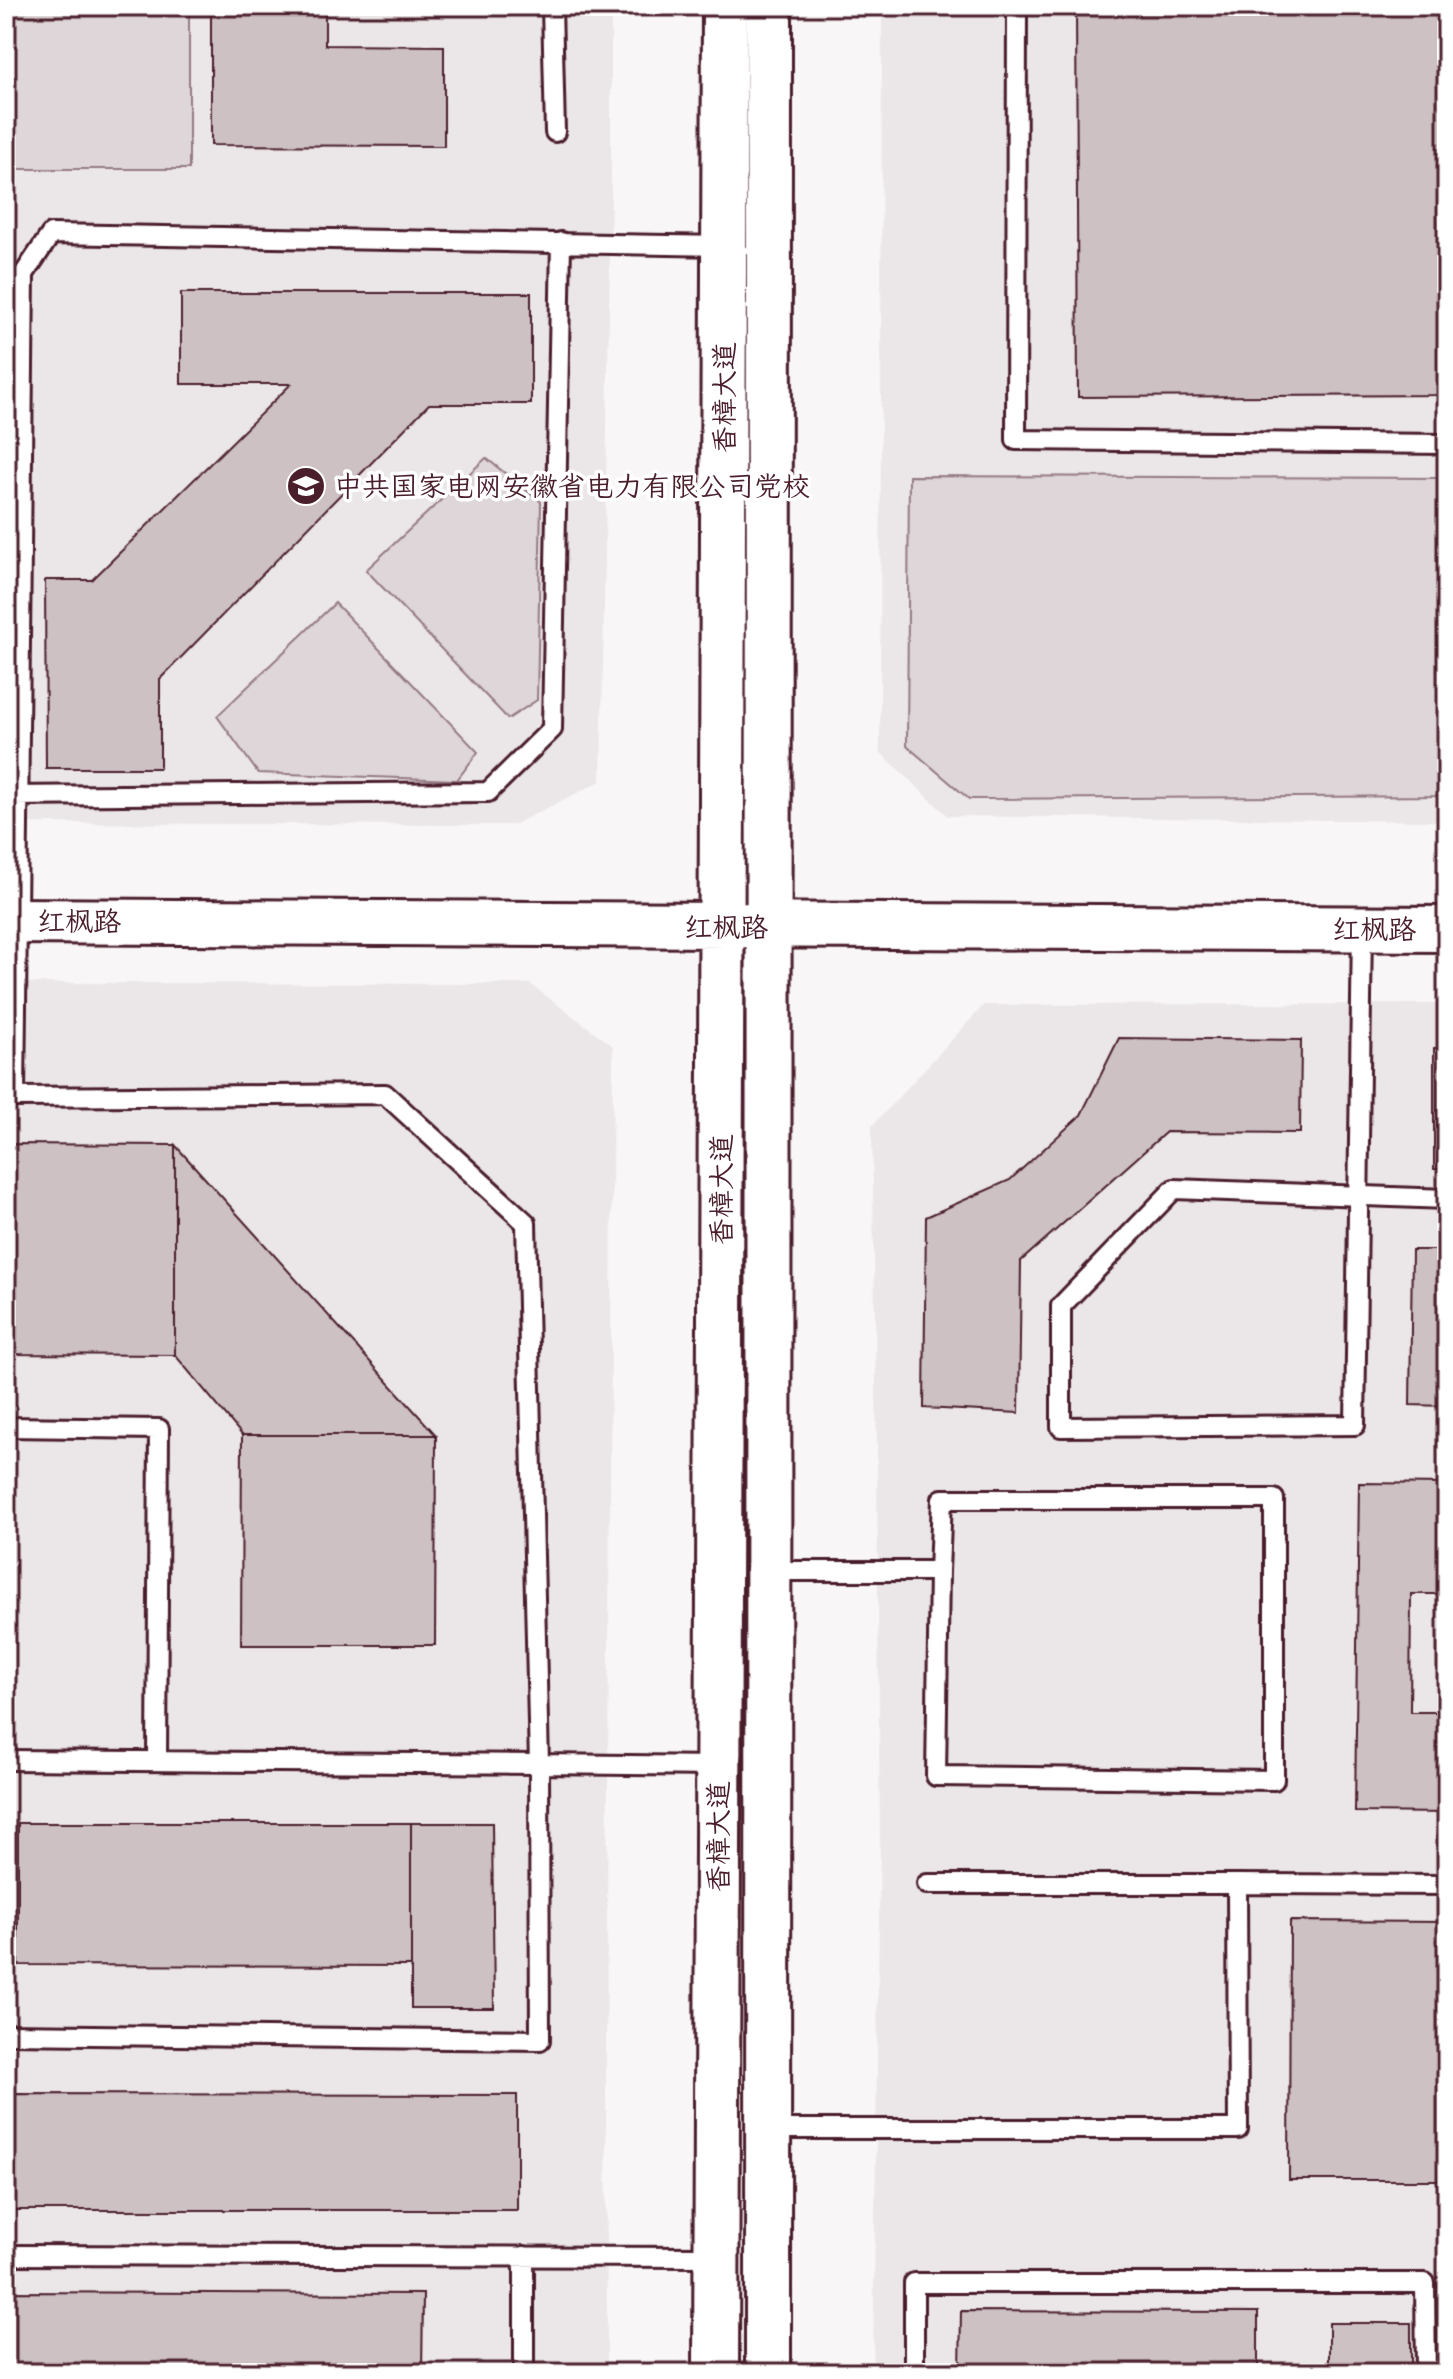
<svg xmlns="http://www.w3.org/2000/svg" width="1453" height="2379" font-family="Caveat,'LXGW WenKai TC',sans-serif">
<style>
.built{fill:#ebe6e8}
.green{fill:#ded6d9;stroke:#947a82;stroke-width:2}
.building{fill:#cdc1c4;stroke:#4a1f2b;stroke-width:2}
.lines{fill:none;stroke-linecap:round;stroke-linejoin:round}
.lane-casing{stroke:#4a1f2b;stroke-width:24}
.secondary-casing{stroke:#4a1f2b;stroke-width:50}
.lane{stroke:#fff;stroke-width:18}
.secondary{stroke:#fff;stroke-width:44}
.labels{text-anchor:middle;stroke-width:7;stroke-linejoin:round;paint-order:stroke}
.street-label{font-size:28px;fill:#4a1f2b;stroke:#fff}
.poi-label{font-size:28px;fill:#4a1f2b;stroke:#fff;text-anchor:start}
</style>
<rect width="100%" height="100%" fill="#f8f6f7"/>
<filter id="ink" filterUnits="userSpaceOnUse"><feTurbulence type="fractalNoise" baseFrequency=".0125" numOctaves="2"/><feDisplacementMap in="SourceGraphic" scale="16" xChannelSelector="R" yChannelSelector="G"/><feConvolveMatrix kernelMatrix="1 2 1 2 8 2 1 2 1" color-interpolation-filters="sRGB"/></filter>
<g filter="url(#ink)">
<path class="built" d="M6,6H611V191L601,781L513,825L6,823Z
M882,6H1447V821L948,816L880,752Z
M6,983L530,984L613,1046L606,2063L607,2373H6Z
M1447,1004V2373H873L880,1841L877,1449L872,1126L984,1005Z"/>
<path class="green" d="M6,6H189V169H6Z
M486,458L541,502L537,700L508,719L366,570Z
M909,476L1447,478V796L969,799L907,746Z
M335,603L478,752L457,780L258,773L217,716Z"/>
<path class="building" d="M211,6H325V45L444,46V146L211,145Z
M1076,6H1447V395L1078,397Z
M6,207H14L12,289H6Z
M181,293H531V404H429L160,679V768H46L45,580H92L291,384H181Z
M6,350H11L10,433H6Z
M1119,1038L1301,1040L1300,1133L1166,1132L1021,1261L1019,1413L924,1408L926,1217L1010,1180L1081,1115Z
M1434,1048H1447V1169H1434Z
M6,1144L175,1145V1355L6,1354Z
M175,1145L436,1435H242L175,1355Z
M1412,1250H1447V1406L1410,1405Z
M242,1435H436L435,1645H241Z
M1359,1483L1447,1484V1594H1411L1410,1712H1447V1813L1355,1812Z
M18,1823H411V1966L18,1965Z
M411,1823H492L494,2008H411Z
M1290,1921L1447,1922V2180H1289Z
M6,2094L517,2095V2210H6Z
M6,2292L423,2294L422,2373H6Z
M961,2311L1258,2312V2373H960Z
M1329,2323H1411V2373H1329Z"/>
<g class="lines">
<defs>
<path id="lane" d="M552,6L555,132
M1017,6L1016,440L1447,444
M9,796L488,792L552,729L561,242
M1362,929L1355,1425L1061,1427V1306L1174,1189L1447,1199
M6,1097H15L24,274L51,234L724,246
M6,1427L159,1429L157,1761
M768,1571H939L942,1499H1274V1780L936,1776L939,1571
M6,1760L539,1764L526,1223L385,1094L15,1097
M927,1884H1237
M6,2034L540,2040L539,1764L718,1766
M768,2129H1238L1237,1884L1447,1885
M6,2255L716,2257
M524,2373V2256
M914,2373V2283H1425L1426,2373"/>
<path id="secondary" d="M6,921L1447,929
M716,2373L725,6
M768,2373L769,6"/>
</defs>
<use href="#lane" class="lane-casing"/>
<use href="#secondary" class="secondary-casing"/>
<use href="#lane" class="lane"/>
<use href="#secondary" class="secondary"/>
</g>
</g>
<defs>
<symbol id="university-disc" viewBox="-11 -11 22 22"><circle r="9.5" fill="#4a1f2b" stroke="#fff"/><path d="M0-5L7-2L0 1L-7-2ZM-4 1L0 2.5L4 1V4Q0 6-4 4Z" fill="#fff"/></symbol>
</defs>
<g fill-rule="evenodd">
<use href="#university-disc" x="284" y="464" width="44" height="44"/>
</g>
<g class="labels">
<g class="street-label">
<text transform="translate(724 398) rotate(-90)" y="10">香樟大道</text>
<text x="79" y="931">红枫路</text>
<text x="726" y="937">红枫路</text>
<text x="1374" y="939">红枫路</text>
<text transform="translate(721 1190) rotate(-90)" y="10">香樟大道</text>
<text transform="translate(718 1837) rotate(-90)" y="10">香樟大道</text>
</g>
<g class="poi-label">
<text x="334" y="496">中共国家电网安徽省电力有限公司党校</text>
</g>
</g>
<rect width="1453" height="2379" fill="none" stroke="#fff" stroke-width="32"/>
<rect x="16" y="16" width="1421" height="2347" fill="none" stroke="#4a1f2b" stroke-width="3" filter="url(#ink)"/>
</svg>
